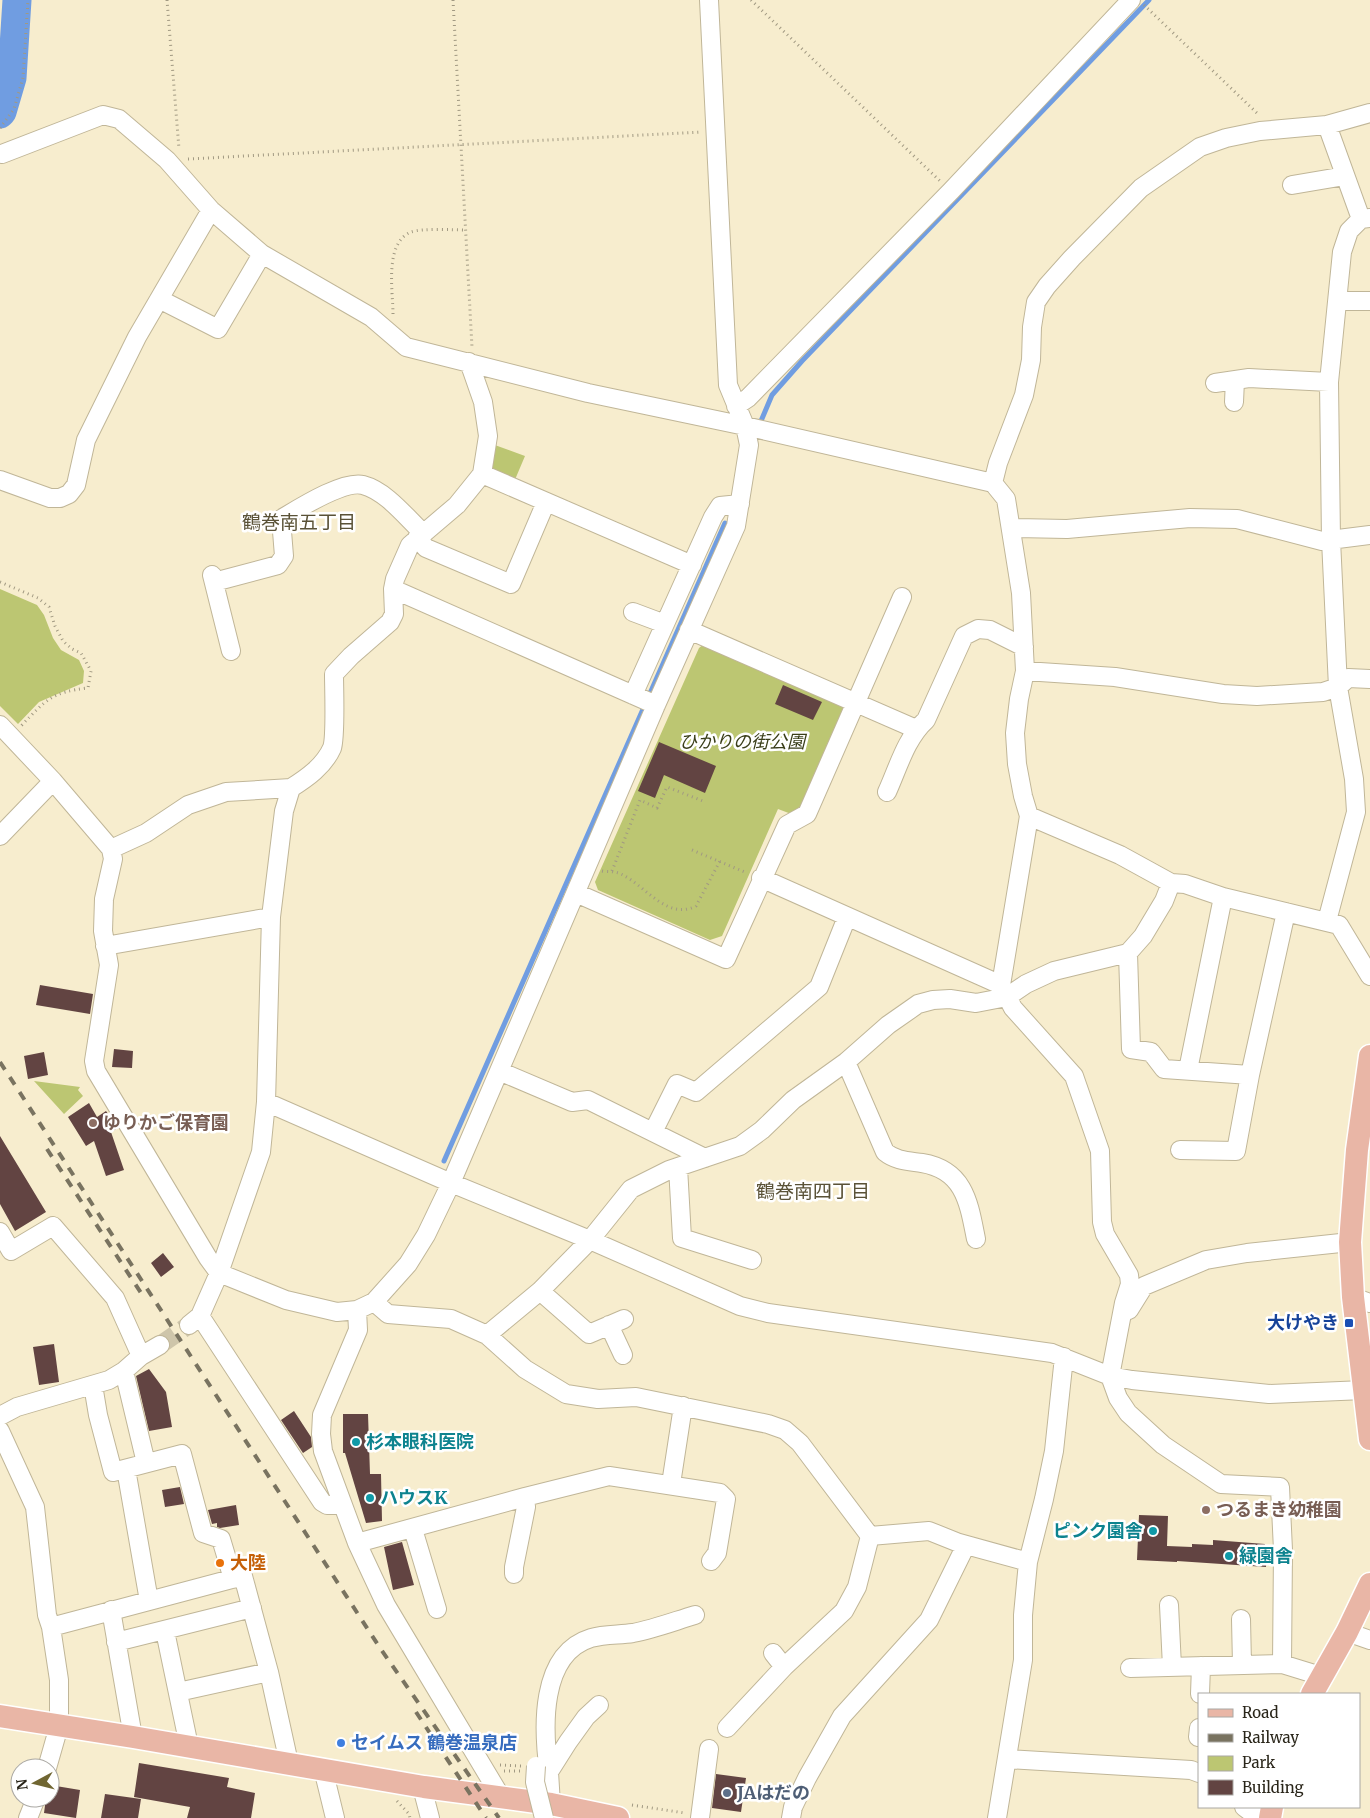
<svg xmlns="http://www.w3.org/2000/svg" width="1370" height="1818" font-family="Merriweather,'Noto Sans JP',serif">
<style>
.green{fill:#bcc672}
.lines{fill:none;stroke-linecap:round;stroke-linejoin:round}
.stream{stroke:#709de1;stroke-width:5}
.river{stroke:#709de1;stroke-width:29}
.building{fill:#624442}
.minor-tunnel{stroke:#cec5aa;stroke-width:18;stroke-dasharray:18 9;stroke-linecap:butt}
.minor-casing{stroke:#c0b698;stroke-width:20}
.major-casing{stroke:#fff;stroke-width:25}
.path{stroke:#a19982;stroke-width:3;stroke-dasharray:1 4;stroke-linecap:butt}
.minor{stroke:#fff;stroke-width:18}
.major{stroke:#e9b6a6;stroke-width:22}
.rail{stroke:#797360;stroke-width:4;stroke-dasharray:9 9;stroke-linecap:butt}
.minor-bridge-casing{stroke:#c0b698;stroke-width:20;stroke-linecap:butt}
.minor-bridge{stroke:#fff;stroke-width:18}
.education-dot{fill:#8d6e63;stroke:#fff;stroke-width:2}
.transit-dot{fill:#1a4fb4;stroke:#fff;stroke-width:2}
.culture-dot{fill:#0f9aa8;stroke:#fff;stroke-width:2}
.food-dot{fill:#e8710a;stroke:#fff;stroke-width:2}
.shop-dot{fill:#3f7fe0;stroke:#fff;stroke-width:2}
.service-dot{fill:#5c6f8a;stroke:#fff;stroke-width:2}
.labels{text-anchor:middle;stroke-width:5;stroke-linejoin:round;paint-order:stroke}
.park-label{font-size:18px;font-style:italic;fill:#3a3e19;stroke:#fff}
.education-label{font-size:18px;font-weight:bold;fill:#785e54;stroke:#fff;text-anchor:start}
.transit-label{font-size:18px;font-weight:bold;fill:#164399;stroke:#fff;text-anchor:end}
.culture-label{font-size:18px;font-weight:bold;fill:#0d838f;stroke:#fff;text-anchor:start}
.food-label{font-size:18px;font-weight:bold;fill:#c56008;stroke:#fff;text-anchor:start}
.shop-label{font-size:18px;font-weight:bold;fill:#366cbe;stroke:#fff;text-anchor:start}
.service-label{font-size:18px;font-weight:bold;fill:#4e5e75;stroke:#fff;text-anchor:start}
.neighbourhood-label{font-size:19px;fill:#5a5237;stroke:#fff}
</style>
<rect width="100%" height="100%" fill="#f7edce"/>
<path class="green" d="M492,444L525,456L514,482L491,472Z
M0,589L37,605L44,615L53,638L61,650L79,660L84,671L83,683L39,702L18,724L0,706Z
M705,643L846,704L801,814L794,815L778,809L722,936L710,940L598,890L595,882L699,648Z
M34,1081L80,1087L78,1090L83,1096L64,1114Z"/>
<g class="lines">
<path class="stream" d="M761,421L772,395L802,361L1149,0
M444,1161L725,523"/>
<path class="river" d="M0,114L2,112L12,78L17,0"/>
</g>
<path class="building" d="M783,685L822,702L813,720L775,704Z
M659,742L716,766L705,793L664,775L655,798L638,791Z
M40,985L93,994L90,1014L36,1005Z
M114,1049L133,1051L132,1068L112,1067Z
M44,1052L48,1075L28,1079L24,1056Z
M89,1103L97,1117L106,1111L118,1128L111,1132L124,1170L106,1176L94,1141L86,1146L68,1117Z
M0,1136L46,1212L15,1231L0,1204Z
M163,1253L174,1267L161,1277L151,1263Z
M54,1344L59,1382L39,1385L33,1347Z
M149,1369L166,1392L172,1427L149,1431L136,1376Z
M294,1411L311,1437L312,1447L303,1453L281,1420Z
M343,1414H368L370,1474H381L382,1521L366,1523L345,1453H343Z
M180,1487L184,1504L165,1507L162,1490Z
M236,1505L239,1525L220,1528L217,1527V1523L212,1524L208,1510Z
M1139,1515L1168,1516L1167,1546L1192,1547V1544L1213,1545V1540L1265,1544L1264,1550H1267L1266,1567L1177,1561V1562L1137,1560Z
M402,1542L414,1585L393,1590L384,1547Z
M139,1763L229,1778L227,1787L255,1793L251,1818H187L190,1807L134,1797Z
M716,1774L746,1778L741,1812L712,1808Z
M50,1785L80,1790L76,1818L44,1813L46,1798H50Z
M105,1794L141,1799L138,1818H101Z"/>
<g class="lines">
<path class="minor-tunnel" d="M160,1345L189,1325"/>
<defs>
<path id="minor" d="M1327,125L1361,219
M2,154L103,115L119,119L167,160L211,210L262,254L371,317L406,347L588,393L745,426L993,483L1006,499L1021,593L1025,671L1019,699L1015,733L1017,764L1023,796L1029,816L1120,855L1171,883L1185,884L1223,897L1339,925L1370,976
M1292,185L1345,176
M159,299L218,329L262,254
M1338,301H1370
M1215,383L1249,378L1329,382
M1234,402L1235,380
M736,406L748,398L951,191L1131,0
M482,474L692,565
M0,480L50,498H60L69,494L76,485L86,440L137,337L211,210
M993,483L998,463L1024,395L1031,360L1032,327L1036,302L1047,286L1072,258L1141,188L1200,147L1226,138L1260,131L1327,125L1370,113
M1012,528L1067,529L1190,518L1237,519L1322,541L1370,535
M417,538L426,548L511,584L546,502
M212,575L231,651
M214,582L278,565L284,556L281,519C298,509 343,480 363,485C386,491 406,517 423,533
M393,589L656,705
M633,612L665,624
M689,630L916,729
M1025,671L1115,677L1223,694L1257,696L1323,692L1338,687L1348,678L1370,679
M633,695L713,517L720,506L740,504
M0,725L53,781L111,849L113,859L104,899L103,931L109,965L94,1061L96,1071L208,1258L219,1273L286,1300L337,1312L357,1310L374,1302L408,1264L426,1235L451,1183L656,705L736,526L749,445L745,426L728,385L709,0
M887,792C898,768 906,738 926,720L964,636L978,629L990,630L1024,647
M1029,816L1001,985L1013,1008L1074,1076L1100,1151L1102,1222L1105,1234L1129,1275L1130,1284L1124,1303L1110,1376L1118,1398L1128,1413L1163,1445L1221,1484L1280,1487L1283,1550L1282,1664
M0,836L53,781
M111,849L146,833L188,805L226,792L291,788
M761,878L1001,985
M576,893L726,959L787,825L807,814L902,597
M1327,921L1356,812L1354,779L1338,687L1331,540L1329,382L1342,252L1349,231L1361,219L1370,218
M105,946L271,917
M1128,953L1131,1049L1151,1052L1164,1069L1250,1075L1286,912
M846,1062L885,1152C896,1161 909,1161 922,1163C965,1170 969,1204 976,1239
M1188,1070L1223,897
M499,1071L572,1102L588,1100L705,1158
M266,1102L451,1183L590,1240L740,1306L768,1313L1052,1353L1110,1376L1132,1380L1269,1394L1364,1390
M653,1132L677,1084L696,1092L819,987L847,917
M1180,1150L1236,1151L1250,1075
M678,1167L682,1238L752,1260
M0,1232L11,1251L53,1226L115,1298L141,1356
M540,1291L589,1334L624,1319
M1353,1297L1370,1303
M374,1302L388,1314L451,1319L487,1335L525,1369L566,1394L598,1399L636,1397L768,1424L785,1430L800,1443L870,1536
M357,1310L358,1330L322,1415L321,1434L323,1451L357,1543L386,1605L501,1797
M1129,1310L1144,1286L1206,1260L1247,1253L1350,1242
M200,1316L322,1502L327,1505H342
M189,1325L200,1316L219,1273L261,1152L266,1102L271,917L284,811L291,788C307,778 324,766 332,748C336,737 334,689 334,674L351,656L390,622L394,614L393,589L395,579L410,545L457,505L482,474L488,436L483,402L469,362
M609,1325L623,1355
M487,1335L540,1291L590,1240L631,1189L669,1170L740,1146L762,1130L793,1100L846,1062L888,1025L918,1004L933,1000L950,999L976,1003L1007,997L1026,984L1054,971L1128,953L1143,936L1164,901L1171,883
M124,1371L146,1463
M93,1385L98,1415L113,1472L182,1454L203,1533L221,1539L233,1579
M0,1416L17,1407L109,1380L124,1371L141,1356L160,1345
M0,1431L35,1507L47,1615L51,1627L59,1680V1726L47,1768
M126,1469L149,1601
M671,1484L683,1406
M413,1529L437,1609
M870,1536L929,1531L959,1543L1028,1562
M357,1543L525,1497L609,1476L720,1493L726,1499L717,1553L711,1561
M514,1574V1567L526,1507L525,1497
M1169,1605L1172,1667
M111,1610L133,1737
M1241,1619L1242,1665
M51,1627L243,1576L269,1672L289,1763
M165,1631L189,1746
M1347,1632L1370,1640
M116,1642L252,1608
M773,1653L784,1667
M1130,1668L1282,1664L1321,1676
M178,1692L269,1672
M1200,1694L1201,1666
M727,1728L784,1667L844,1611L857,1587L870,1536
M1198,1737L1199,1728
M1007,1759L1191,1770L1199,1773
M323,1769L335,1818
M549,1772C543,1730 539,1654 591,1638C604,1634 619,1635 633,1633C654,1629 675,1621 695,1615
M424,1787V1795L430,1818
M551,1804L549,1772L568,1742L586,1717L599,1705
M1244,1807L1259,1818
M28,1818L36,1798
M700,1818L709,1749
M791,1818L793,1807L807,1778L842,1716L929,1620L966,1545
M997,1818L1023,1660V1615L1028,1562L1044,1499L1054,1451L1064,1357"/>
<path id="major" d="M1370,1056L1357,1150L1350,1242L1353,1297L1370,1439
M1312,1694L1347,1632L1370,1584
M0,1716L133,1737L424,1787L551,1804L618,1818
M1270,1818L1272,1807"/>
</defs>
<use href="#minor" class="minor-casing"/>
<use href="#major" class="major-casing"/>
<path class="path" d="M167,0L179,149
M453,0L472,347
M751,0L940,181
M1144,5L1259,115
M0,128L14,109L23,78L28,0
M188,159L701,132
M393,314C393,291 384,243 411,232C422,228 453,230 466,230
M0,582L38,598L49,607L55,626L63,641L72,649L81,653L91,671L88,688C51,692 46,700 21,726
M692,850L747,873
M602,871C609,872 615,871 621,874C645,885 667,921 696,906L720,861
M612,871L640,800L657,808L667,787L703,801
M500,1765L521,1766
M504,1771H520
M397,1801L409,1814L410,1818
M632,1805L685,1813"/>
<use href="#minor" class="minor"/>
<use href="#major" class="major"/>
<path class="rail" d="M0,1062L380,1648L499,1818
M47,1149L143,1296
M416,1712L486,1818"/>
<defs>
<path id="minor-bridge" d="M536,1766L535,1782L544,1818"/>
</defs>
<use href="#minor-bridge" class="minor-bridge-casing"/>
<use href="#minor-bridge" class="minor-bridge"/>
</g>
<g class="education-dot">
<circle cx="93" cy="1123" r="5"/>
<circle cx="1206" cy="1510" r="5"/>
</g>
<rect class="transit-dot" x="1344" y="1318" width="10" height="10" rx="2.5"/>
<g class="culture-dot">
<circle cx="356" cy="1442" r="5"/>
<circle cx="370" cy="1498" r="5"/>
<circle cx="1153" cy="1531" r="5"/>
<circle cx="1229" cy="1556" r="5"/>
</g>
<circle class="food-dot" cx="220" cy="1563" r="5"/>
<circle class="shop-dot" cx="341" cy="1743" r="5"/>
<circle class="service-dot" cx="727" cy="1793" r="5"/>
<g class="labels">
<g class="park-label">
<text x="742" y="748">ひかりの街公園</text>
</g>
<g class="education-label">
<text x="103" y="1129">ゆりかご保育園</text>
<text x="1216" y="1516">つるまき幼稚園</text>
</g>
<g class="transit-label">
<text x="1339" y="1329">大けやき</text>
</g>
<g class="culture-label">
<text x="366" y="1448">杉本眼科医院</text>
<text x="380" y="1504">ハウスK</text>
<text x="1143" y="1537" text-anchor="end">ピンク園舎</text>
<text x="1239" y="1562">緑園舎</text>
</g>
<g class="food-label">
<text x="230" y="1569">大陸</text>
</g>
<g class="shop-label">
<text x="351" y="1749">セイムス 鶴巻温泉店</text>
</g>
<g class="service-label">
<text x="737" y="1799">JAはだの</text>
</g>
<g class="neighbourhood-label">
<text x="299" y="529">鶴巻南五丁目</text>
<text x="813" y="1198">鶴巻南四丁目</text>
</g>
</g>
<rect x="1198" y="1693" width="162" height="115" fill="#ffffff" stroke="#aaa8a3"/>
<rect x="1208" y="1709" width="25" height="8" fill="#e9b6a6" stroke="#aaa8a3"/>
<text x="1242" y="1718" font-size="15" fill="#2a261a">Road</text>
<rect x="1208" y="1734" width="25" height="8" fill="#797360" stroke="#aaa8a3"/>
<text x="1242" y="1743" font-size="15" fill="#2a261a">Railway</text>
<rect x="1208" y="1756" width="25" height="15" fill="#bcc672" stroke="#aaa8a3"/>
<text x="1242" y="1768" font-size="15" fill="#2a261a">Park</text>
<rect x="1208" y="1780" width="25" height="15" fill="#624442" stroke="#aaa8a3"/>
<text x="1242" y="1793" font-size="15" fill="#2a261a">Building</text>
<g transform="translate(35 1783) rotate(263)"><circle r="24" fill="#ffffff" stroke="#aaa8a3"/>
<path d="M0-4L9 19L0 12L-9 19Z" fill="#706632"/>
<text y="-8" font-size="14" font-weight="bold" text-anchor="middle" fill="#2a261a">N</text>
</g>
</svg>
